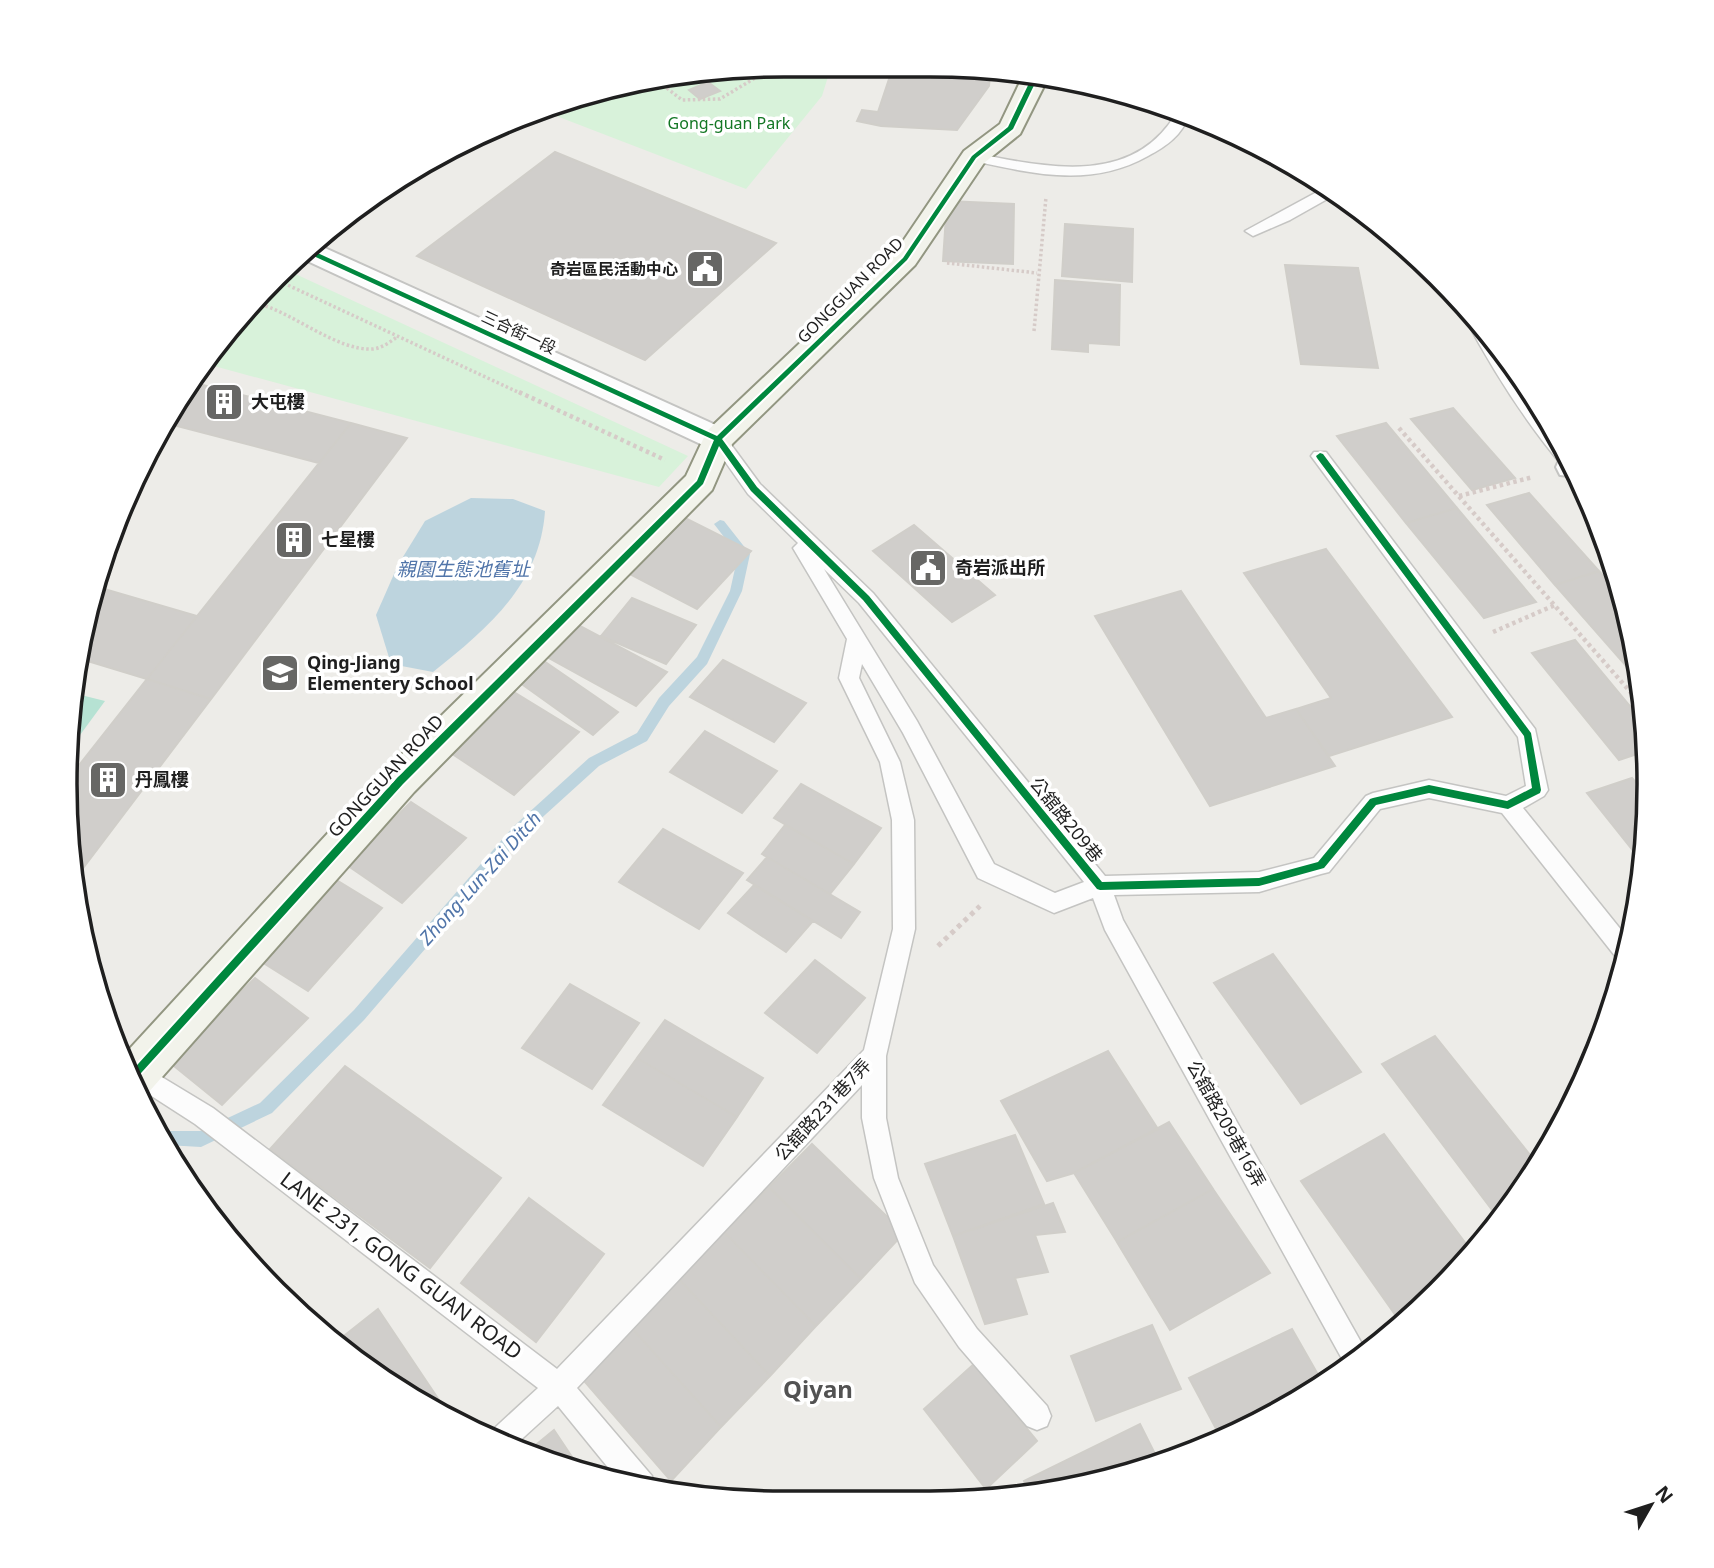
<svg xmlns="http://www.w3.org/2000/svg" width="1714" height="1568" font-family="'Noto Sans','Noto Sans TC',sans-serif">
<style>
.park{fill:#d8f2da}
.pitch{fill:#b6e2d3}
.water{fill:#bdd4de}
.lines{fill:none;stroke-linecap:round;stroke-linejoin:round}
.stream{fill:#bdd4de;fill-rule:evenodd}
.building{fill:#d0cecb;stroke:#d0cec9;stroke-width:2}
.lane-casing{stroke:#c4c4c2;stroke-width:3}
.street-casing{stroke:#c4c4c2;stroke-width:4}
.secondary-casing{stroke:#929681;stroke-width:4}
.path-far2{stroke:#d6cbc8;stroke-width:3.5;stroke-dasharray:2.5 2.5;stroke-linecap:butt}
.path-far1{stroke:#d6cbc8;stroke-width:4.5;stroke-dasharray:3.5 3.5;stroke-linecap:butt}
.path{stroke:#d6cbc8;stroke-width:5;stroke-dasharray:4.5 4.5;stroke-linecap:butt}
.lane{fill:#fcfcfc;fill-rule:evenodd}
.street{fill:#fcfcfc;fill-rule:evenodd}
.secondary{fill:#f2f3eb;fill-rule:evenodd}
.cycleway-casing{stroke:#fff;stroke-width:4}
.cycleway{fill:#00873e;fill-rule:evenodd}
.labels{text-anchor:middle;stroke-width:7;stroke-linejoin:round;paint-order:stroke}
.far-park-label{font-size:16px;fill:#137724;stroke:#fff}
.far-poi-label{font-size:16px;font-weight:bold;fill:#1f1f1f;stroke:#fff;text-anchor:end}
.far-street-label{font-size:16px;fill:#1f1f1f;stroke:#fff}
.poi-label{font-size:18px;font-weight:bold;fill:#1f1f1f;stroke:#fff;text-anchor:start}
.street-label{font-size:18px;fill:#1f1f1f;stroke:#fff}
.water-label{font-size:19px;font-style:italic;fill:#5175a9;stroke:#fff}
.near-street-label{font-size:21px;fill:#1f1f1f;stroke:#fff}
.near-quarter-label{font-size:24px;font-weight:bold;fill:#525252;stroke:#fff}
.rim{fill:none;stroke:#1f1f1f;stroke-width:3.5}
</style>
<rect width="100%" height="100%" fill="#edece8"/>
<path class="park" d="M784,65L831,67L822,96L746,189L546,112L643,79Z
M289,271L688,456L659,487L203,363L214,346Z"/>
<path class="pitch" d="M77,694L105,701L69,750Z"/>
<path class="water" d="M471,498L513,499L545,511C540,585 487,629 433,672L391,664L376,615L398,565L425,521Z"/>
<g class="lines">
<path class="stream" d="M720,520L724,521L750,554L742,591L707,664L669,706L647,741L599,766L524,834L364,1020L272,1113L201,1147L166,1145L157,1131H200L260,1103L354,1010L514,826L589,758L637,733L659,698L697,657L730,591L738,555L714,524Z"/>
</g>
<path class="building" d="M892,70L990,75L989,86L957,130L881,126L857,121L862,110L878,112Z
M708,82L720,91L700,99L689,90Z
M555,152L776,243L645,360L417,256Z
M947,201L1014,204L1013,264L943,261Z
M1065,224L1133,229L1132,282L1062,276Z
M1285,265L1358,268L1378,368L1301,364Z
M1055,280L1120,285L1119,345L1088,343V352L1052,349Z
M191,382L351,423L319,463L166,423Z
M1453,408L1515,478L1472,490L1411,419Z
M351,423L407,438L211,699L147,679Z
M1386,423L1457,508L1406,523L1337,436Z
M1529,493L1599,571L1555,585L1487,505Z
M1457,508L1536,602L1484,618L1406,523Z
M677,514L751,551L697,609L622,570Z
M914,525L995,595L952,622L873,551Z
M1326,549L1452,717L1329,756L1296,709L1331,698L1244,573Z
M1599,571L1621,597L1635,643L1638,665L1628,668L1555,585Z
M94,586L197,616L147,679L81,659Z
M1181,591L1266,718L1296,709L1335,766L1210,806L1095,616Z
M632,598L696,625L666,664L601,636Z
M578,625L667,672L636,706L547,657Z
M1575,640L1643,722L1646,751L1619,760L1532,653Z
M541,659L618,712L593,735L516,680Z
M723,660L806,703L774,742L690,697Z
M147,679L211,699L74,880L65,783Z
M509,689L579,732L514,795L445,749Z
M705,731L777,771L742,813L670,772Z
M1632,778L1648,797L1642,862L1587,793Z
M801,784L881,828L854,864L774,818Z
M411,802L466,838L402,903L347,865Z
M785,825L854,864L830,894L762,854Z
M663,829L743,873L699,929L619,882Z
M767,857L860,912L841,938L747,880Z
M325,873L382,908L308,991L249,954Z
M754,885L813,921L786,952L728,913Z
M1273,954L1361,1072L1301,1104L1214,983Z
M815,960L865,998L817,1053L765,1013Z
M255,978L308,1018L222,1105L169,1062Z
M570,984L639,1023L592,1089L522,1048Z
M665,1020L763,1078L737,1117L637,1058Z
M1435,1036L1538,1165L1528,1183L1499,1219L1382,1064Z
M1108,1051L1158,1129L1074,1173L1047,1181L1001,1101Z
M637,1058L737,1117L703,1166L603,1105Z
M345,1066L501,1178L430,1268L270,1149Z
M1169,1122L1213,1189L1117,1242L1074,1173Z
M1384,1134L1472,1252L1439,1292L1401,1323L1301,1181Z
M1015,1135L1044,1204L953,1236L925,1164Z
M812,1144L904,1233L861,1279L769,1187Z
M769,1187L861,1279L816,1326L724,1232Z
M1213,1189L1270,1273L1170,1330L1117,1242Z
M529,1198L604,1254L536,1342L461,1283Z
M1053,1203L1065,1232L1035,1235L1048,1272L1015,1278L1027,1314L985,1324L953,1236Z
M724,1232L816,1326L770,1376L678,1278Z
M678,1278L770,1376L721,1427L630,1326Z
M378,1309L443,1406L435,1412L335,1343Z
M1152,1325L1181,1389L1096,1421L1071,1356Z
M630,1326L721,1427L671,1481L579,1375Z
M1292,1329L1324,1385L1222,1440L1189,1378Z
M974,1364L1037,1441L986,1489L924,1409Z
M1140,1424L1159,1462L1071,1489L1029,1493L1024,1481Z
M554,1430L582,1472L553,1465L526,1453Z"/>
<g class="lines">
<defs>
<path id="lane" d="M1177,112L1189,115C1182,135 1167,146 1148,156C1091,188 1034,174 974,161L967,157L974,153C1045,167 1133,188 1177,112Z
M1328,186L1338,193L1290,220L1253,236L1245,231Z
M1466,312C1486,321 1561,445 1575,472L1566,470C1526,423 1493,371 1464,316Z
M718,433L724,435L760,484L873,593L1105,876L1259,872L1314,858L1366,796L1373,793L1429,780L1506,796L1526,786L1518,737L1314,460L1311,456L1314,452H1326L1535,729L1548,790L1544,796L1523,808L1630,941L1624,963L1619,961L1502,813L1429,798L1380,809L1329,872L1321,874L1259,892L1114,895L1123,920L1366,1351L1347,1368L1105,930L1093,898L1054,913L978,878L903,733L862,664L859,678L900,762L914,820L915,929L886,1056V1118L898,1178L933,1265L977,1329L1047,1406L1051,1416L1047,1426L1037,1430L1027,1426L959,1347L915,1283L874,1178L862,1118V1085L577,1388L652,1476L655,1489L619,1481L558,1406L513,1447L487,1435L538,1388L195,1124L133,1084L125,1061L132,1059L213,1108L557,1369L864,1050L893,929L892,820L880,762L839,678L847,639L793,548L798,543L748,494L712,443L709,439ZM824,569L859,603L1084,882L1055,893L994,864L917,721Z"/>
<path id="street" d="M316,244L729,431L734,439L729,447L718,450L707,447L301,258Z
M1566,456L1577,477L1560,475L1556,467L1560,458Z"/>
<path id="secondary" d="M1023,76L1048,78L1020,134L984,163L915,265L732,444L712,490L414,792L147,1094L137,1097L123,1056L386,770L686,476L707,431L895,253L964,151L1000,124Z"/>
</defs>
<use href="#lane" class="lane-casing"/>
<use href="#street" class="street-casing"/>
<use href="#secondary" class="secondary-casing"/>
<path class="path-far2" d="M659,82L682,100L720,99L760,75L801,66
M606,91L616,94L675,76
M947,263L1037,273
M279,281L522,394
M256,303C293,312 336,351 373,349C382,348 390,342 397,337
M1034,331L1046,197"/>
<path class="path-far1" d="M519,392L665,460
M1399,428L1641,704
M1459,496L1533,477
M1493,632L1555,605"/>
<path class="path" d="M938,946L980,906"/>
<use href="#lane" class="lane"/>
<use href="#street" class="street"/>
<use href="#secondary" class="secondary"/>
<defs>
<path id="cycleway" d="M1032,77H1038L1013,129L976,158L907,260L722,439L757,487L869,596L1102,882L1259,878L1318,862L1370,799L1373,798L1429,785L1507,801L1532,788L1524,736L1317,458L1316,456L1320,453L1323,454L1531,733L1541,790L1540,793L1508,809L1429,793L1376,805L1324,868L1259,886L1100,890L1097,889L863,600L751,491L719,446L703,484L403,784L132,1083L129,1074L397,778L697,481L714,440L307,253L311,250L717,436L903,258L972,156L1008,127Z"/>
</defs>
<use href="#cycleway" class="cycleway-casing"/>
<use href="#cycleway" class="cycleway"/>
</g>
<defs>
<symbol id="civic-square" viewBox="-11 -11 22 22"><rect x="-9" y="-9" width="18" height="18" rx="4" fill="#676765" stroke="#fff"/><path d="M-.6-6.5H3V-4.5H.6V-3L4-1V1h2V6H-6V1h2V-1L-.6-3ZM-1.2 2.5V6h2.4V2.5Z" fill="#fff"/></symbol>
<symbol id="building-square" viewBox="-11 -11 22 22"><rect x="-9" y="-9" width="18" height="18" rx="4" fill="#676765" stroke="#fff"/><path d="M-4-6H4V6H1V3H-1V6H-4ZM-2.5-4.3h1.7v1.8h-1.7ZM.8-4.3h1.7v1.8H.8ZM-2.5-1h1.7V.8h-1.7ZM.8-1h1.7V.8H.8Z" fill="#fff"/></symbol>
<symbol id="school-square" viewBox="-11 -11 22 22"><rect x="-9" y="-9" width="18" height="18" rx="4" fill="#676765" stroke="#fff"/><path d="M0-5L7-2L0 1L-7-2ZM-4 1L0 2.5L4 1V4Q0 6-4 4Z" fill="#fff"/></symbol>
</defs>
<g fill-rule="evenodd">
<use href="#civic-square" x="683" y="247" width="44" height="44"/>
<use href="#building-square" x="202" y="380" width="44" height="44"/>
<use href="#building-square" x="272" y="518" width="44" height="44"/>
<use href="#civic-square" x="906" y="546" width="44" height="44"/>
<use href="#school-square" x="258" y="651" width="44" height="44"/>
<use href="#building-square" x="86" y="758" width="44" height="44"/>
</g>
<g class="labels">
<g class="far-park-label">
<text x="729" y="129">Gong-guan Park</text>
</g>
<g class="far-poi-label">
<text x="678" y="275">奇岩區民活動中心</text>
</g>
<g class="far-street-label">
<text transform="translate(850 290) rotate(-45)" y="6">GONGGUAN ROAD</text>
<text transform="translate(519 332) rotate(25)" y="6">三合街一段</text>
</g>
<g class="poi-label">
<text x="251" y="408">大屯樓</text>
<text x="321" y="546">七星樓</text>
<text x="955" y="574">奇岩派出所</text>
<text x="307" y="669">Qing-Jiang<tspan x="307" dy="21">Elementery School</tspan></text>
<text x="135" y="786">丹鳳樓</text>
</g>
<g class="street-label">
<text transform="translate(386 776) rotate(-47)" y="6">GONGGUAN ROAD</text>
<text transform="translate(1066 820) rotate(51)" y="6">公舘路209巷</text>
<text transform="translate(823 1110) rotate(-47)" y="6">公舘路231巷7弄</text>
<text transform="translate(1226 1124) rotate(61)" y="6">公舘路209巷16弄</text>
</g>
<g class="water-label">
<text x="463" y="576">親園生態池舊址</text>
<text transform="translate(480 878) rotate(-48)" y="7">Zhong-Lun-Zai Ditch</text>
</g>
<g class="near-street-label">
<text transform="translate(401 1266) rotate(37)" y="7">LANE 231, GONG GUAN ROAD</text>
</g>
<g class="near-quarter-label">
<text x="818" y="1398">Qiyan</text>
</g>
</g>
<path d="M0 0H1714V1568H0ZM784 77H930A707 707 0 0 1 1637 784V784A707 707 0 0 1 930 1491H784A707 707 0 0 1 77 784V784A707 707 0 0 1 784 77Z" fill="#fff" fill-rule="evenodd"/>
<path class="rim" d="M784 77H930A707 707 0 0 1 1637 784V784A707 707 0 0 1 930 1491H784A707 707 0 0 1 77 784V784A707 707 0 0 1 784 77Z"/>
<g transform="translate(1651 1505) rotate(51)" stroke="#ffffff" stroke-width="5" paint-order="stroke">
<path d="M0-5L12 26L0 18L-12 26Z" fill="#1f1f1f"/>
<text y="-10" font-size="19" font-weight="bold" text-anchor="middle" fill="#1f1f1f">N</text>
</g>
</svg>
